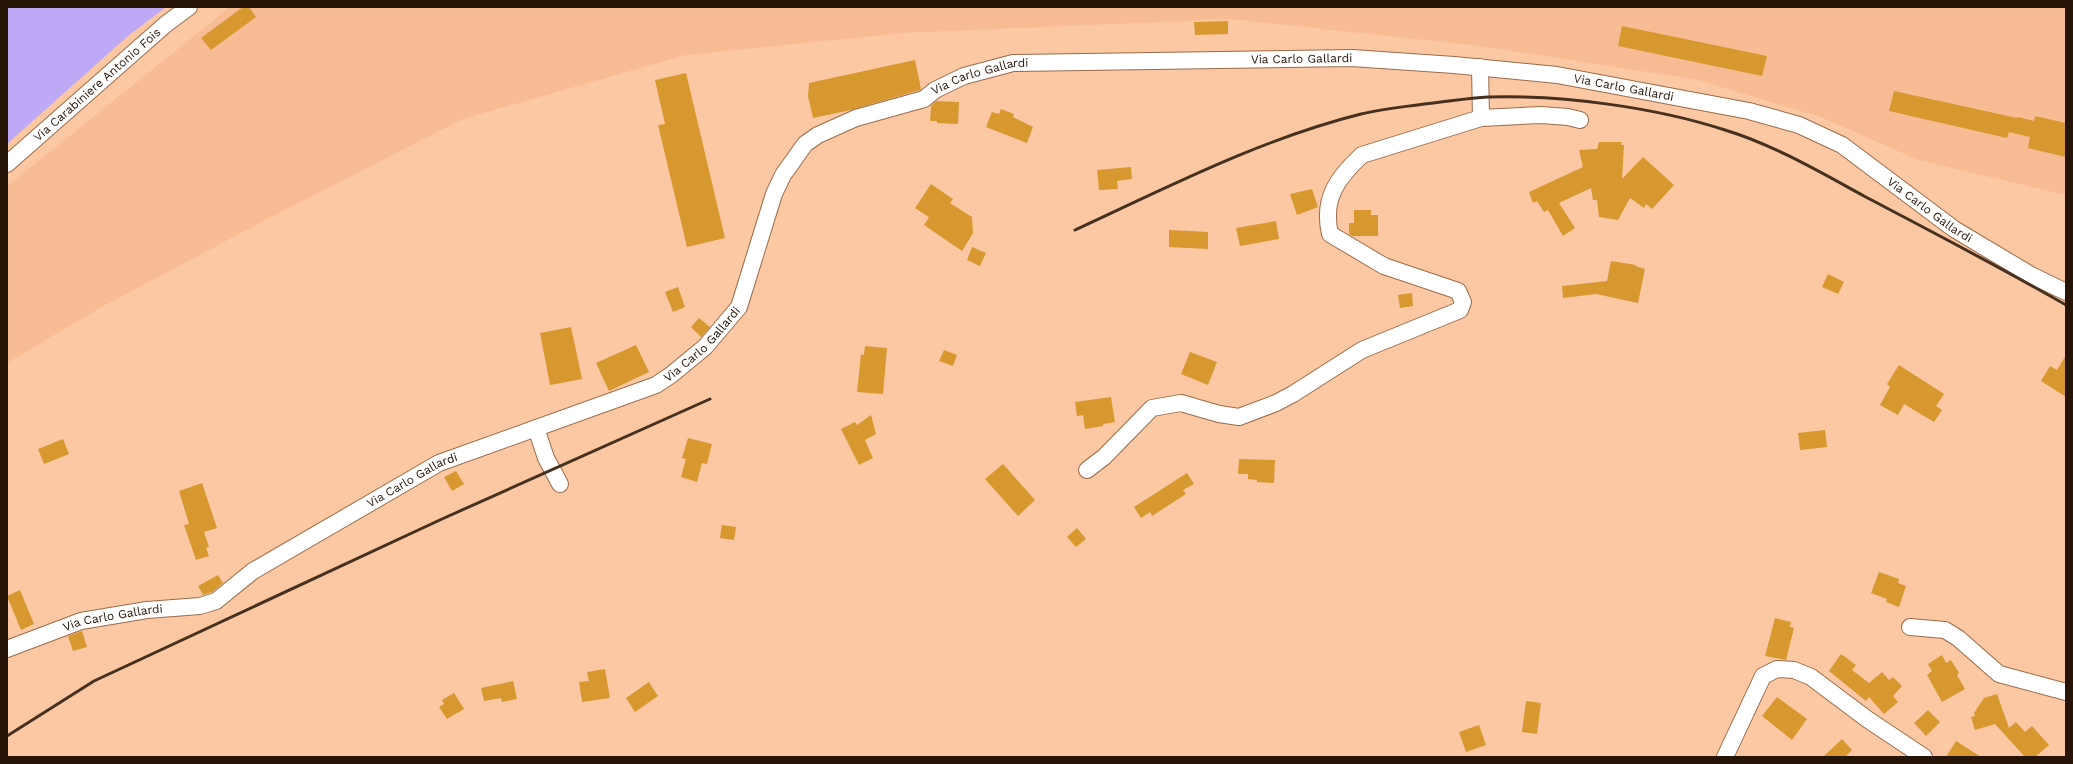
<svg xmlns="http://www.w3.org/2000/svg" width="2073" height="764" font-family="'Work Sans',sans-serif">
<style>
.built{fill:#f7bc94}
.water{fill:#bea9f6}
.building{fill:#d6982f}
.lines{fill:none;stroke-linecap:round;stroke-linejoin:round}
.minor-casing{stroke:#9a6b4a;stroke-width:18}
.minor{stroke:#fff;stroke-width:16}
.rail{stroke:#47301e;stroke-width:3}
.labels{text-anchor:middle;stroke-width:3;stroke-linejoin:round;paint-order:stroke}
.street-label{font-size:12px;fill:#261406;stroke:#fadac4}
</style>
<rect width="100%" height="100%" fill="#fcc8a4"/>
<path class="built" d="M230,7H2066V195L1918,160L1821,117L1698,80L1480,46L1231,19L904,33L686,55L463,119L273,216L100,308L7,363V186Z"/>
<path class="water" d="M7,7H166L128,36L7,144Z"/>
<path class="building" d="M243,7H249L256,17L211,50L201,38Z
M1228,21V34L1195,35L1194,22Z
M1622,26L1767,56L1762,76L1618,46Z
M915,60L921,89L920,90L851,110L813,118L808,96L809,83Z
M686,73L725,238L687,247L658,125L665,124L655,80Z
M1894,91L2017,118L2018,117L2034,121L2035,116L2066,123V157L2028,148L2030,137L2009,132L2007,138L1889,111Z
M936,101L959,102L958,124L937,123V121H930L931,106Z
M1001,109L1014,114L1013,117L1033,127L1027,143L986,127L992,112L999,114Z
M1599,142H1622L1621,145H1624L1622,179L1643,157L1674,185L1652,209L1646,204L1644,208L1630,198L1618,220L1599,217L1597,200H1593L1591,188L1559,203L1575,228L1563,236L1548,210L1544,212L1537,201L1533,203L1529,192L1583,167L1579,150L1597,149Z
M1131,167L1132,179L1117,181L1118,189L1099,190L1097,170Z
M931,184L953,199L950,203L972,217L973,233L962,251L924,225L929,217L915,208Z
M1312,189L1318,207L1297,215L1290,194Z
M1354,210H1371V215H1378V236H1352L1349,234V223H1354Z
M1276,221L1279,239L1240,246L1236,228Z
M1169,230L1208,232V249L1169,247Z
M972,247L986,253L980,266L967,260Z
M1611,261L1636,265L1635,266L1645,269L1638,303L1596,294L1563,298L1562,286L1607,281Z
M1828,274L1844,282L1838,294L1822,287Z
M678,287L685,307L673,312L665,292Z
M1412,293L1413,306L1400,308L1398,295Z
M699,318L710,327L701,337L691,327Z
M571,327L582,379L550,385L540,333Z
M636,345L649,372L609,391L596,363Z
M865,346L887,348L883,394L857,392L861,354L864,355Z
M944,350L957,355L953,366L939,361Z
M1190,352L1217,362L1208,385L1181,374Z
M2066,355V397L2041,381L2050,366L2057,370Z
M1899,365L1944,394L1936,406L1942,410L1934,422L1904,404L1898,415L1880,405L1890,387L1887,384Z
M1111,397L1115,422L1103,424V426L1085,429L1083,415L1077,416L1075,402Z
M871,415L876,434L865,440L873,458L859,465L841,429L855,422L857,425Z
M1825,430L1827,447L1800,450L1798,433Z
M688,438L712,444L707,464L702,463L697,482L681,477L686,459L682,458Z
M63,439L69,454L44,464L38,449Z
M1239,459L1275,460L1274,483L1257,482V480L1248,479V474H1238Z
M1003,464L1035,500L1018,516L985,479Z
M456,471L464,484L452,491L444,477Z
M1187,473L1194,484L1183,490L1186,494L1152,516L1150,512L1141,518L1134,507Z
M202,483L217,528L204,532L209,547L206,548L209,556L196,560L184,525L189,524L179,491Z
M722,525L736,527L734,540L720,538Z
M1077,528L1086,539L1076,547L1067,537Z
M1879,572L1899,579L1898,583L1906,586L1899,607L1886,602L1887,599L1871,593Z
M218,575L223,583L212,592L203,595L198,586Z
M20,590L34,624L21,630L7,596Z
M1775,618L1791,622L1790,627L1794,628L1786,660L1765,656Z
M82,631L87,647L73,651L68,636Z
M1841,654L1856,665L1852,670L1869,683L1882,672L1889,680L1893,677L1902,686L1893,696L1898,702L1884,714L1869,697L1866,701L1829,671Z
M1942,655L1946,663L1951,660L1959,673L1957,675L1965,689L1942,702L1927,675L1932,671L1928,664Z
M605,669L610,698L582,702L579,682L589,681L587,672Z
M513,681L517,699L502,702L501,698L484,701L481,688Z
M649,682L658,696L635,712L626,698Z
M454,693L464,709L447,719L439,707L444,704L442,700Z
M1997,694L2009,728L2016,722L2025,732L2032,726L2049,745L2035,757H2025L1995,724L1975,730L1971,717L1975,716L1974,713L1984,698Z
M1777,697L1807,719L1792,740L1762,716Z
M1526,701L1541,703L1537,734L1522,732Z
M1928,710L1940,722L1926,736L1914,723Z
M1479,725L1486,745L1466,752L1459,732Z
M1842,739L1852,750L1845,757H1823Z
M1956,741L1981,757H1946Z"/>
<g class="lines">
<defs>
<g id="minor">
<path d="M1480,67L1481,118"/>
<path id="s1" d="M7,164L166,24L189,7"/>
<path d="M536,428L546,458L560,484"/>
<path d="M1087,470L1104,457L1152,408L1181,403L1219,414L1239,417L1276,403L1293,394L1362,350L1460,310L1463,302L1458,291L1384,266L1330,234C1322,199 1337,178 1362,155L1481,118L1541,115L1568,117L1580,120"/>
<path d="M1910,627L1945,630L1958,638L1999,674L2066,692"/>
<path id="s2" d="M7,649L81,621L147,610L200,606L216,601L253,571L439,463L656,385L671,375L705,347L739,307L774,194L783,175L805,144L818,135L856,118L924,99L935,90L964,76L1013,63L1352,58L1454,65L1557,75L1749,111L1799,125L1842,145L1954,229L2031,275L2066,292"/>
<path d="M1725,757L1763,676L1777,669L1794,670L1811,677L1867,719L1924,757"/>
</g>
</defs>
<use href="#minor" class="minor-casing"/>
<use href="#minor" class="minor"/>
<path class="rail" d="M1075,230C1168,187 1261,139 1361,114C1382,109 1403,107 1424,104C1446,102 1467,98 1488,97C1563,95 1654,107 1725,130C1774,145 1820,172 1864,196C1932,232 2000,267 2066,305
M7,736L94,681L442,519L710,399"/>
</g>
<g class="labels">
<g class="street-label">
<text dy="4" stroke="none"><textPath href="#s2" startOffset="1515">Via Carlo Gallardi</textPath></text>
<text dy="4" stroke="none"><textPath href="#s2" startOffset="1191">Via Carlo Gallardi</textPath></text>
<text dy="4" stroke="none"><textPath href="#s1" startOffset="120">Via Carabiniere Antonio Fois</textPath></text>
<text dy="4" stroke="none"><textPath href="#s2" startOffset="1839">Via Carlo Gallardi</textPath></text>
<text dy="4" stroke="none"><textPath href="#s2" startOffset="2175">Via Carlo Gallardi</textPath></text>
<text dy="4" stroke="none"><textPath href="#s2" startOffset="771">Via Carlo Gallardi</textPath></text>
<text dy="4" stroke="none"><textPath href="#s2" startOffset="447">Via Carlo Gallardi</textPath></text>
<text dy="4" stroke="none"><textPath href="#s2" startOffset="111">Via Carlo Gallardi</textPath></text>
</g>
</g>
<rect width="2073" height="764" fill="none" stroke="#261406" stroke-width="16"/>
</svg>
